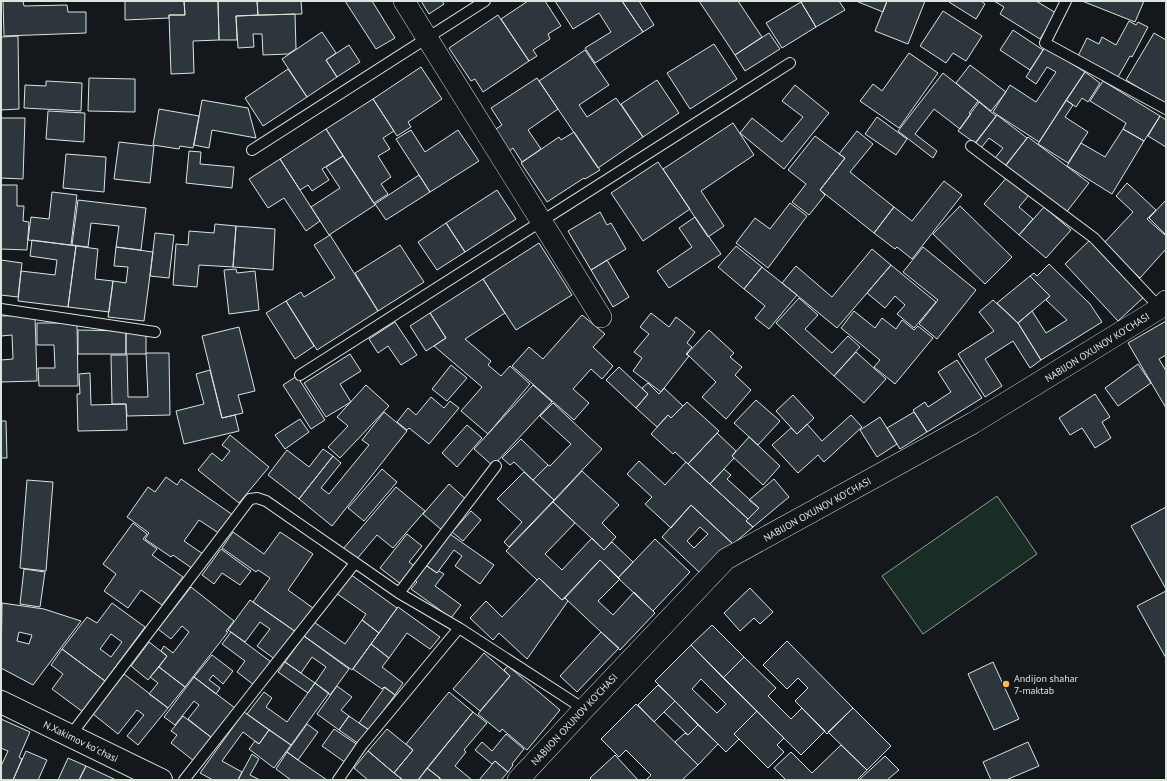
<svg xmlns="http://www.w3.org/2000/svg" width="1167" height="781" font-family="'PT Sans',sans-serif">
<style>
.green{fill:#1a2d24;stroke:#939e99}
.building{fill:#2c363c;stroke:#d8e6dc;fill-rule:evenodd}
.lines{fill:none;stroke-linecap:round;stroke-linejoin:round}
.service-casing{stroke:#d8e6dc;stroke-width:12}
.minor-casing{stroke:#d8e6dc;stroke-width:22}
.secondary-casing{stroke:#d8e6dc;stroke-width:24}
.service{stroke:#14181c;stroke-width:10}
.minor{stroke:#14181c;stroke-width:21}
.secondary{stroke:#14181c;stroke-width:22}
.poi-dot{fill:#ffb74d;stroke:#14181c;stroke-width:1.5}
.labels{text-anchor:middle;stroke-width:3;stroke-linejoin:round;paint-order:stroke}
.street-label{font-size:10px;fill:#d8e6dc;stroke:#14181c}
.poi-label{font-size:10px;fill:#d8e6dc;stroke:#14181c;text-anchor:start}
</style>
<rect width="100%" height="100%" fill="#14181c"/>
<path class="green" d="M997,496L1037,554L923,634L882,576Z"/>
<path class="building" d="M3,1H23L24,6L67,5L68,12H86V33L4,36Z
M125,1H184L185,15H169V18L125,20Z
M184,1H218L219,40L193,41L194,73L171,74L169,15H185Z
M218,1H257L258,15L236,16L237,40H219Z
M257,1H301L302,14L258,15Z
M345,1H372L395,38L376,49Z
M421,1H442L444,4L429,14Z
M528,1H545L561,26L548,34L550,39L533,50L537,56L529,61L501,19Z
M555,1H622L643,32L595,63L585,48L611,32L599,13L573,29Z
M622,1H639L654,25L643,32Z
M699,1H738L762,37L735,55Z
M802,1H839L845,10L816,27L801,2Z
M856,1H887L883,12Z
M887,1H925L908,44L875,31Z
M950,1H981L985,4L976,19L949,2Z
M994,1H1036L1056,13L1040,39L1000,14L1004,7Z
M1082,1H1144L1135,22Z
M801,2L816,27L782,48L766,23Z
M943,11L982,36L966,61L953,53L946,63L920,46Z
M295,14L296,49L288,54L263,55L262,34H253L254,47L238,48L236,16Z
M498,15L529,61L483,92L475,79L471,81L449,48Z
M1129,21L1136,25L1138,22L1148,27L1132,57L1130,56L1118,77L1078,56L1087,38L1099,44L1102,37L1116,45Z
M1013,30L1043,50L1030,70L1000,50Z
M322,32L336,53L326,60L337,77L307,97L282,59Z
M769,33L780,49L745,71L735,55Z
M1154,33L1166,40V104L1126,80Z
M18,36L19,109L1,110V37Z
M714,44L737,79L690,109L667,73Z
M349,45L360,62L337,77L326,60Z
M1045,47L1085,72L1039,142L993,112L1010,85L1036,102L1056,72L1047,67L1036,84L1026,77Z
M585,50L609,85L579,105L587,117L616,98L643,137L598,168L539,81Z
M909,53L938,73L899,128L860,101L873,84L882,91Z
M970,65L1006,92L991,111L956,83Z
M421,67L442,99L408,122L411,127L397,136L373,99Z
M288,69L307,97L263,126L245,98Z
M1085,72L1100,83L1088,102L1082,98L1076,107L1066,100Z
M943,73L978,101L969,113L971,114L960,129L934,109L915,134L937,151L933,158L898,131Z
M89,78L135,79V112L88,111Z
M537,78L558,109L528,130L541,149L522,162L513,148L508,152L493,131L502,125L491,108Z
M657,80L679,113L643,137L621,104Z
M46,81L82,83L81,111L24,108L25,85L46,86Z
M1103,81L1160,116L1144,141L1123,129L1126,123L1090,101Z
M795,85L829,113L784,169L740,133L752,118L782,142L803,117L782,101Z
M373,99L394,131L383,138L390,149L378,156L391,177L381,184L388,194L374,203L326,129Z
M202,100L248,108L256,138L212,130L209,148L194,145Z
M1066,100L1073,105L1065,117L1088,132L1068,163L1038,144Z
M979,102L996,116L975,143L958,131Z
M159,109L199,116L193,148L180,146L179,149L153,145Z
M48,111L85,113L84,142L46,139Z
M997,115L1027,138L1005,166L995,158L1003,148L989,138L981,148L975,144Z
M1160,116L1166,120V147L1148,136Z
M877,117L907,139L896,155L865,134Z
M1,118H25L23,179L1,178Z
M733,123L754,155L701,191L724,226L708,237L663,169Z
M326,129L343,156L322,169L329,180L312,191L308,185L300,190L280,159Z
M1123,129L1144,141L1112,194L1067,166L1081,143L1105,157Z
M411,130L425,152L458,130L479,161L430,192L396,139Z
M857,131L873,144L850,172L894,207L874,233L820,190L845,158L839,154Z
M574,132L600,170L585,179L584,178L547,202L521,163L559,137L561,140Z
M815,136L845,158L820,190L825,195L809,215L792,202L806,184L788,170Z
M1028,137L1089,183L1065,214L1004,168Z
M119,142L154,146L150,183L114,179Z
M189,151L201,152L200,164L234,167L232,188L186,183Z
M66,154L106,157L104,192L63,188Z
M343,156L375,205L329,235L311,207L340,188L326,167Z
M280,159L320,221L306,231L284,198L268,208L249,179Z
M658,162L690,209L643,241L611,193Z
M419,175L430,192L386,220L375,204Z
M1008,176L1029,195L1019,207L1033,219L1019,235L984,204Z
M944,181L962,195L912,259L897,247L895,249L874,233L894,207L912,221Z
M1127,183L1156,210L1147,219L1166,236V249L1140,278L1103,244L1133,212L1116,196Z
M1,185H17V206H24L23,221L29,222L27,250L1,249Z
M497,190L516,219L465,252L446,223Z
M52,192L77,195L71,245L28,240L31,217L49,219Z
M78,200L146,208L141,250L116,247L119,226L91,223L88,247L72,245Z
M1166,200V235L1149,218Z
M790,203L807,216L768,268L736,243L755,218L770,229Z
M960,206L1012,257L985,284L933,234Z
M1044,207L1071,230L1046,258L1019,235Z
M600,212L607,225L611,223L626,249L591,270L568,231Z
M695,217L721,254L669,288L657,271L692,247L679,228Z
M446,223L465,252L437,270L418,242Z
M215,224L236,226L233,267L199,265L197,287L173,285L176,244L188,245L189,231L214,233Z
M236,226L275,229L273,270L233,267Z
M155,233L174,235L169,278L150,276Z
M330,235L378,311L317,350L286,301L301,292L304,297L335,278L314,245Z
M1091,239L1145,296L1118,321L1065,264Z
M32,240L76,246L68,307L18,301L21,271L55,275L57,260L30,256Z
M539,243L572,295L516,330L483,279Z
M400,245L424,282L378,311L355,273Z
M76,246L98,249L95,279L113,281L109,312L68,307Z
M736,246L762,267L744,289L718,267Z
M116,247L153,252L144,321L108,317L113,281L126,283L128,267L114,266Z
M923,247L976,290L937,339L919,324L938,300L903,272Z
M872,249L891,265L837,328L782,283L796,266L832,297Z
M1,260L22,263L18,297L1,295Z
M607,260L629,297L613,307L591,270Z
M1049,264L1090,304L1102,322L1041,360L1018,323L1032,311L1046,333L1067,320L1046,300L1050,296L1030,276L1034,273L1037,276Z
M891,265L936,302L914,328L897,314L905,305L895,296L885,308L867,293Z
M762,267L797,295L769,329L755,318L765,306L744,289Z
M236,269L237,273L255,271L259,310L229,314L224,270Z
M1030,276L1050,296L1018,323L997,303Z
M483,279L505,313L465,339L491,361L488,365L501,376L510,366L530,384L488,434L461,411L482,387L434,346L446,338L430,313Z
M799,298L818,315L805,329L832,353L848,336L860,347L834,376L776,323Z
M993,300L1018,323L1041,360L1030,368L1013,341L985,359L1002,386L985,397L958,354L994,331L979,312Z
M286,301L314,346L295,359L266,313Z
M854,311L875,328L882,318L896,329L902,320L914,330L918,326L933,338L895,384L874,367L880,360L841,328Z
M430,313L446,338L426,351L410,326Z
M651,313L669,327L676,317L695,332L687,343L692,347L686,354L689,356L661,392L633,371L642,358L634,352L649,334L640,327Z
M35,315L37,381L1,382V360L13,359L12,335L1,336V316Z
M582,315L605,334L593,347L613,366L602,379L591,369L573,389L589,403L574,420L512,366L529,347L543,359Z
M1166,321V355L1159,359L1166,371V408L1128,343Z
M395,322L417,355L401,365L388,346L378,353L369,339Z
M37,323H77L78,386H39L38,368H55L54,345H37Z
M239,327L255,391L238,395L243,413L222,418L202,336Z
M78,330L126,331V354H78Z
M709,330L734,353L730,357L742,367L735,375L751,390L726,419L702,397L716,382L687,354Z
M126,331H146V354H126Z
M856,352L886,379L864,403L834,376Z
M146,353H169L170,415L127,416L126,404H112L111,355H127L128,397H148Z
M350,354L361,371L340,384L351,402L326,417L304,383Z
M957,360L982,398L927,432L913,410L925,402L928,407L951,392L938,372Z
M1138,364L1151,383L1118,406L1105,388Z
M451,365L467,378L447,401L432,389Z
M619,367L648,394L636,408L606,380Z
M210,370L222,418L235,415L239,431L184,444L176,411L204,404L196,374Z
M90,373L91,405L126,404L127,430L78,431L77,394H80L79,374Z
M297,376L325,420L311,429L283,385Z
M648,383L659,394L664,388L683,406L671,418L668,415L657,427L636,408L648,394L642,388Z
M366,385L389,406L340,458L328,447L348,426L337,417Z
M533,385L552,402L493,466L474,449Z
M1095,394L1110,417L1102,422L1111,438L1095,448L1082,428L1070,435L1059,418Z
M793,395L814,418L797,434L776,411Z
M431,397L444,408L450,401L459,408L429,444L409,428L407,430L397,422L408,408L416,415Z
M756,400L780,421L758,445L734,423Z
M687,402L719,431L688,464L675,452L673,454L651,434L668,415L671,418Z
M553,403L602,449L554,500L533,480L548,465L550,466L571,444L540,416Z
M384,412L407,431L332,526L299,499L333,456L341,463L321,488L329,494L369,445L362,440Z
M914,412L927,432L900,449L887,428Z
M851,415L862,427L824,462L818,455L798,473L772,445L791,428L797,434L807,424L822,441Z
M880,417L897,444L877,457L860,430Z
M300,419L309,432L285,449L275,435Z
M1,421H6L7,458H1Z
M467,425L482,438L457,467L442,453Z
M717,433L736,451L732,456L734,458L710,484L688,464Z
M230,435L269,467L239,503L198,470L212,453L222,461L230,451L222,445Z
M749,437L780,466L763,485L732,456Z
M521,439L548,465L533,480L514,462L510,465L502,458Z
M323,449L333,456L299,499L268,475L287,450L309,467Z
M639,461L665,485L686,462L748,519L746,521L753,527L733,544L691,505L671,528L645,504L652,497L627,474Z
M382,469L397,482L364,521L348,508Z
M724,469L731,475L727,479L759,508L748,519L710,484Z
M582,471L619,505L602,523L616,537L604,550L553,502Z
M524,472L554,500L509,547L504,542L522,522L497,499Z
M166,477L177,485L181,479L233,515L220,534L199,520L184,541L203,554L193,569L173,555L171,557L145,539L149,533L127,517L148,487L155,492Z
M774,479L789,497L753,527L746,521L759,508L749,500Z
M27,480L53,482L46,571L20,568Z
M449,484L468,501L443,531L423,514Z
M396,487L425,511L393,548L377,535L356,560L343,549Z
M553,502L575,523L545,554L562,570L592,538L604,550L612,542L633,562L618,578L600,560L562,600L539,578L537,580L506,551Z
M691,505L733,544L699,572L662,537ZM700,527L708,534L694,548L687,541Z
M1166,507V589L1131,526Z
M471,511L481,520L463,541L452,532Z
M133,523L147,534L143,539L157,549L152,555L183,577L162,605L141,590L128,608L104,591L116,574L103,564Z
M233,532L264,554L280,532L313,554L288,590L313,608L296,632L253,602L270,578L258,570L256,572L222,548Z
M447,532L494,565L480,584L455,566L462,556L454,550L437,573L424,564Z
M407,534L422,546L409,562L416,567L402,585L380,568Z
M655,539L690,572L653,611L618,578Z
M221,549L251,571L240,585L222,573L214,584L202,575Z
M600,560L620,579L598,601L613,615L634,592L655,613L620,650L565,598Z
M424,564L437,573L439,571L444,574L435,586L461,605L451,618L411,589L417,582L413,579Z
M24,569L45,572L40,607L20,604Z
M350,574L397,608L379,633L362,620L366,614L336,593Z
M539,578L562,600L565,598L568,601L527,659L499,633L493,640L470,618L486,601L502,617Z
M191,587L234,621L226,631L228,632L185,687L159,667L167,656L161,651L164,646L173,653L189,632L182,626L171,639L158,629Z
M750,588L773,612L760,624L754,618L740,631L724,613Z
M1166,591V658L1137,606Z
M250,600L296,632L276,660L257,646L270,629L260,622L245,642L228,630Z
M2,603L44,609L81,621L33,685L1,668ZM19,632L32,635L29,644L17,641Z
M112,603L145,627L105,681L62,649L87,617L97,623ZM111,634L122,642L111,657L100,649Z
M398,607L440,637L430,649L407,633L389,658L371,644Z
M362,620L379,633L352,670L304,636L314,622L345,644Z
M712,625L744,657L723,678L691,645Z
M231,632L271,662L254,685L237,672L245,661L222,644Z
M601,632L619,648L577,692L560,676Z
M304,636L349,669L330,695L315,683L326,667L312,657L301,673L285,662Z
M787,641L853,708L827,734L795,701L808,688L798,678L787,689L763,665Z
M149,642L167,656L148,680L131,666Z
M371,644L389,658L382,667L403,683L395,695L384,687L382,689L353,669Z
M691,645L757,711L734,734L739,739L726,752L655,681ZM701,679L726,704L717,713L692,689Z
M62,649L105,681L83,712L52,689L63,674L51,665Z
M484,653L510,676L480,711L453,689Z
M212,655L233,671L223,684L213,675L209,680L220,688L216,694L194,677Z
M744,657L776,688L768,696L791,719L802,708L825,731L801,755L723,678Z
M285,662L315,683L308,693L278,672Z
M993,662L1019,719L994,730L968,674Z
M508,666L560,710L527,750L502,729L500,732L478,714L510,676L504,670Z
M159,667L185,687L168,708L149,694L158,683L150,677Z
M124,674L168,708L138,745L127,736L144,715L137,710L118,734L93,714Z
M194,677L235,708L212,738L188,719L199,705L194,701L175,725L164,717Z
M315,683L329,693L291,745L247,714L264,692L272,698L266,707L287,722Z
M658,685L675,701L654,722L638,705Z
M337,686L352,697L341,710L349,716L339,730L317,714Z
M385,687L395,695L369,730L359,723Z
M449,692L473,712L418,780H403L394,773L413,750L406,744Z
M675,701L698,725L688,735L664,712Z
M636,704L698,765L682,780H646L651,775L626,750L619,757L601,739Z
M853,708L891,746L867,770L828,732Z
M757,711L784,738L777,745L784,752L768,768L734,734Z
M244,712L269,730L259,744L243,732L222,761L242,772L238,780H213L200,773Z
M473,712L487,723L464,750L466,752L455,766L472,780H442L427,768Z
M183,716L212,738L194,761L171,743L177,735L171,731Z
M349,716L369,730L359,744L339,730Z
M1,719L30,732L19,757L22,759L13,780H1V766L8,751L1,748Z
M307,724L318,732L298,760L287,752Z
M698,725L718,744L698,765L675,742L685,733L688,735Z
M334,729L358,745L346,763L322,746Z
M387,729L413,750L394,773L368,751Z
M269,730L291,745L274,768L249,749L255,741L259,744Z
M506,734L524,749L512,764L513,765L508,772L495,761L492,764L475,750L482,742L492,751Z
M1028,742L1039,766L1006,780H991L983,762Z
M841,745L867,770L857,780H786L774,768L791,752L812,773Z
M26,751L47,760L39,778L38,780H13Z
M368,751L394,773L403,780H368L354,768Z
M287,752L298,760L327,780H291L276,769Z
M252,754L259,759L250,775L260,780H238Z
M615,755L638,780H592L590,778Z
M885,756L899,770L887,780H859Z
M68,758L86,766L79,780H58Z
M495,761L508,772L501,780H479Z
M86,766L116,780H79Z
M427,768L440,778L438,780H418Z"/>
<g class="lines">
<defs>
<path id="service" d="M1066,1L1045,43L1166,109
M971,146L1094,238L1160,308
M252,150L485,1
M1,309L155,332
M300,375L790,63
M399,593L496,466
M70,736L250,499L257,498L266,501L399,593L459,628L584,709
M184,780L355,563
M338,780L362,745L459,628"/>
<path id="minor" d="M404,1L601,317
M518,780L584,709L726,559L973,423L1160,308L1166,301"/>
<path id="secondary" d="M1,702L161,780"/>
</defs>
<use href="#service" class="service-casing"/>
<use href="#minor" class="minor-casing"/>
<use href="#secondary" class="secondary-casing"/>
<use href="#service" class="service"/>
<use href="#minor" class="minor"/>
<use href="#secondary" class="secondary"/>
</g>
<circle class="poi-dot" cx="1006" cy="684" r="4"/>
<g class="labels">
<g class="street-label">
<text transform="translate(1097 347) rotate(-32)" y="4">NABIJON OXUNOV KO'CHASI</text>
<text transform="translate(817 509) rotate(-29)" y="4">NABIJON OXUNOV KO'CHASI</text>
<text transform="translate(574 719) rotate(-47)" y="4">NABIJON OXUNOV KO'CHASI</text>
<text transform="translate(81 741) rotate(26)" y="4">N.Xakimov koʻchasi</text>
</g>
<g class="poi-label">
<text x="1014" y="682">Andijon shahar<tspan x="1014" dy="12">7-maktab</tspan></text>
</g>
</g>
<rect width="1167" height="781" fill="none" stroke="#d8e6dc" stroke-width="4"/>
</svg>
